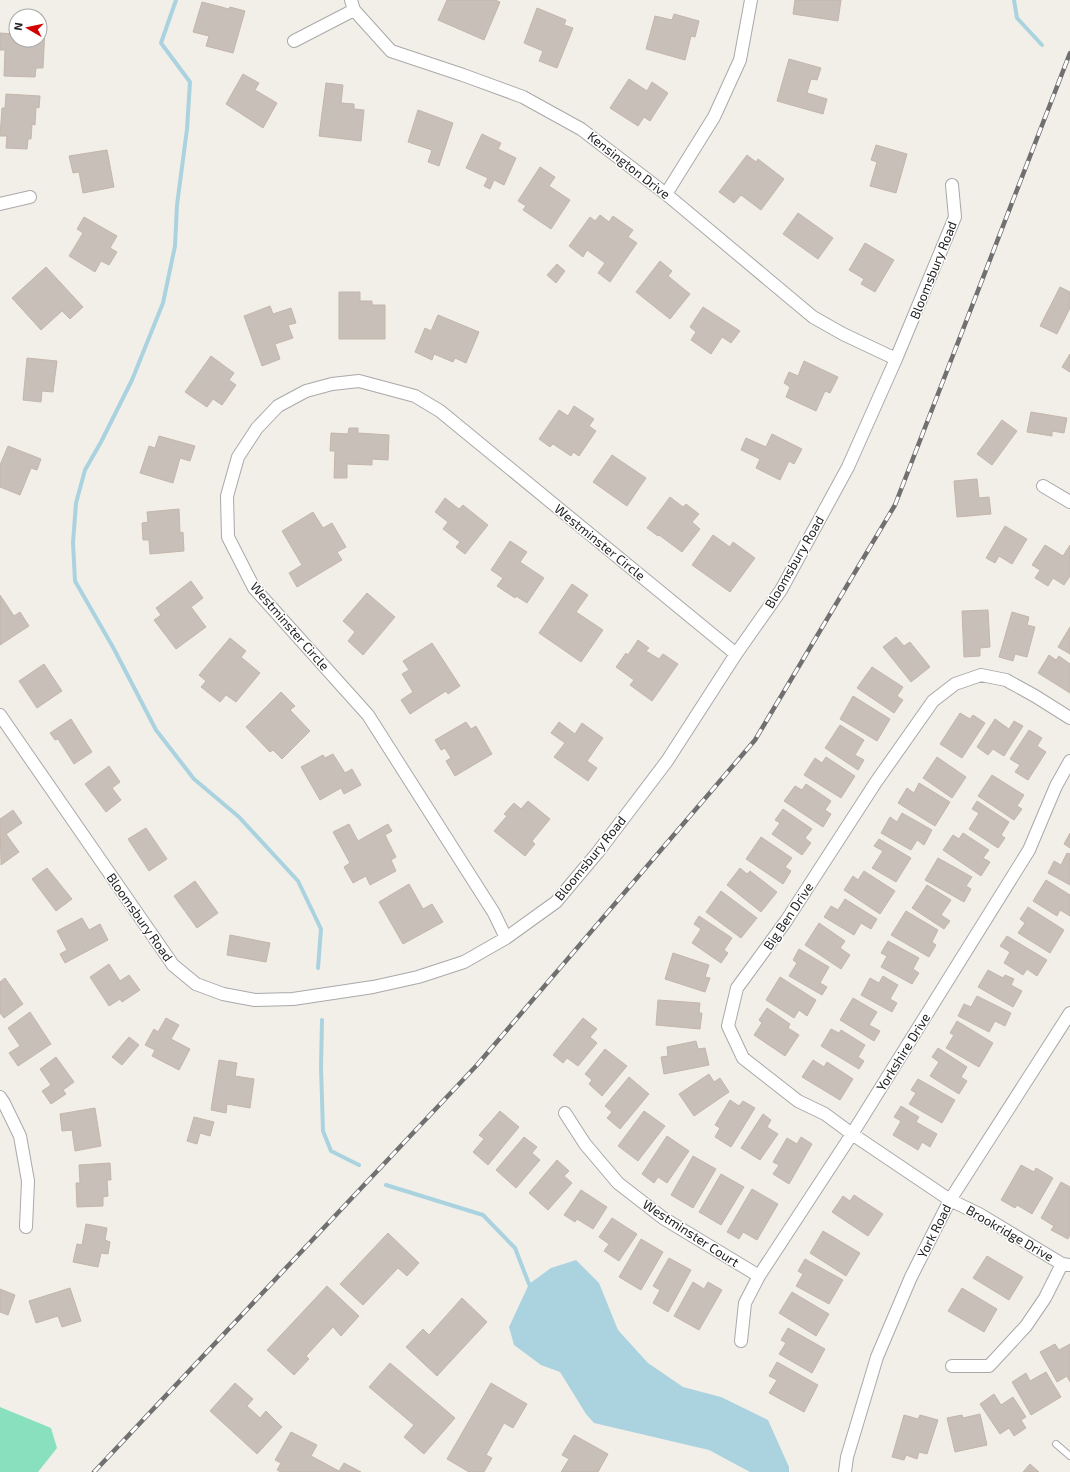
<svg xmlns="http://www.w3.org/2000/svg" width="1070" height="1472" font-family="'Exo 2',sans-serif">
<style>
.pitch{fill:#88e0be}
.water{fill:#aad3df}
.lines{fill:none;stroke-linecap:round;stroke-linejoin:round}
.stream{stroke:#aad3df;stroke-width:4}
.building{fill:#c7bfb8;stroke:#c4b6ab}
.lane-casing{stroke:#a9a9a9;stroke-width:8}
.street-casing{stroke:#a9a9a9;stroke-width:14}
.lane{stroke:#fff;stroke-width:6}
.street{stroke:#fff;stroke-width:12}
.rail-casing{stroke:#707070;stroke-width:4.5}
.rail{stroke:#fff;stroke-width:3;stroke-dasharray:9;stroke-linecap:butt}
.labels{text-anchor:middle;stroke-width:3;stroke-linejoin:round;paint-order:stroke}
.street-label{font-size:13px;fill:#222;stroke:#fff}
</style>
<rect width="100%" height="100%" fill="#f2efe9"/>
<path class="pitch" d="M0,1407L51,1428L57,1448L38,1472H0Z"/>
<path class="water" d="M576,1260L599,1283L618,1330L648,1363L683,1387L721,1397L768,1420L789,1467V1472H750L709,1450L594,1423L586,1414L560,1372L541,1365L514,1345L509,1327L529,1284L551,1268Z"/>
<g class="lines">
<path class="stream" d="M176,0L161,43L190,82L187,129L177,205L175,246L163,303L132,380L101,442L85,470L76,503L73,543L75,581L114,649L156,730L194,779L239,817L298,881L321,929L318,968
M1014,0L1017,18L1042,45
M322,1020L321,1067L323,1131L331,1151L359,1165
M386,1185L483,1215L515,1248L529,1284"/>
</g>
<path class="building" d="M447,0H495L500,2L484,40L438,20Z
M795,0H841L838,21L793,14Z
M202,2L229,9L230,7L245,11L233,53L206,46L209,36L193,32Z
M537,8L566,20L564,25L573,28L557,68L539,61L543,51L524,43Z
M674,14L699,21L695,37L691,36L685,60L646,49L655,16L672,20Z
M40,28H45L43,68H36L35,77L4,76L5,50H0V33L16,34V40H40Z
M789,59L821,68L817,80L811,79L807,93L827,99L823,114L777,101Z
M243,74L259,83L255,90L277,103L263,128L226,104Z
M629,79L647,91L652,82L668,93L650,121L644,117L638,126L610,108Z
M326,83L343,85L341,103L354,104V109L364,110L361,141L319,136Z
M6,94L40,96L39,108L36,107L35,125L32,124L31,139H28L27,149L6,148L7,136H0L2,108H5Z
M418,110L453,123L439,166L428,162L432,150L408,142Z
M482,134L501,143L498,149L516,158L504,185L494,180L490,189L484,186L488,178L466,168Z
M876,145L907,154L896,193L870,186L877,162L871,160Z
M107,150L114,187L83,193L79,172L73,173L69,156Z
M747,155L756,162L758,159L784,179L761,210L741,195L734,203L719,192Z
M540,167L555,177L549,186L570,200L551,229L523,210L526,206L518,201Z
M798,213L833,238L818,259L783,234Z
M600,215L609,222L613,216L633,230L628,237L637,243L610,282L598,273L605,263L587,250L583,257L569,246L590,217L595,221Z
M84,217L117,236L110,248L117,252L109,265L101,261L95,272L69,256L83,233L77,229Z
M865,243L894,260L875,292L861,284L864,279L849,270Z
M660,261L672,271L668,276L690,294L670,319L636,292Z
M557,264L565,271L556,283L547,275Z
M46,267L83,307L70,319L62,311L41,330L12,298Z
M1060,287L1070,292V308L1057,334L1040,326Z
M339,292H360V301H372V305H385V339H339Z
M270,306L273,314L291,308L296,323L288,325L293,338L275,344L280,359L262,366L244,316Z
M703,307L740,331L731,343L722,337L711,354L691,340L696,332L690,327Z
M438,315L479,332L466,363L455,358L453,362L434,354L432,360L415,352L425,328L431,331Z
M1070,354V372L1062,367Z
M211,356L234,373L229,380L236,385L222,405L213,399L207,407L185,392Z
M27,358L57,361L53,392L42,391L41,402L23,400Z
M804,361L838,377L830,393L825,391L816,411L786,397L790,387L784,383L789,372L798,376Z
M574,406L594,419L589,426L596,431L579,456L573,452L571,456L553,444L550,447L539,439L559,410L568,416Z
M1031,412L1067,418L1064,433L1052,431V436L1027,432Z
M1002,420L1017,431L992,465L977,454Z
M349,428H358V433L389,435L388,460L372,459V465L347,464V478H334L335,451H330L331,433L348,434Z
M772,434L802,449L794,464L789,461L780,480L756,468L760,459L741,450L746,438L766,447Z
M159,436L195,446L190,461L180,458L173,483L140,473L149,446L155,448Z
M8,446L41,459L37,470L31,468L20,495L0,487V465Z
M612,455L646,478L627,506L593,482Z
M977,479L979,498L989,497L991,514L957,517L954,481Z
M670,497L683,507L686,504L699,514L692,522L700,529L682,552L659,535L658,536L647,528Z
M445,498L459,509L463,505L488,525L465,554L456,547L460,542L443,529L448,522L435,512Z
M179,509L180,533L183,532L184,551L150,554L149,540H143L142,523L148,522L147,512Z
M313,512L323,528L332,523L346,547L337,552L342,560L297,587L289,573L302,565L282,531Z
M1005,526L1027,539L1012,564L999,556L995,563L986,558Z
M713,535L730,547L733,542L755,558L730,592L692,565Z
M510,541L527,552L520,562L544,578L527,603L516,596L515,598L497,586L503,578L491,570Z
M1045,545L1063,556L1070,545V576L1064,585L1053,578L1048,586L1035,578L1040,570L1032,565Z
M191,581L203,598L191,607L206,627L176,649L154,620L161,615L156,608Z
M572,584L588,595L576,612L603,630L581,662L539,633Z
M367,593L395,617L363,655L348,641L355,632L343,621Z
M0,595L14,616L20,612L29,626L0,645Z
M988,610L990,647L980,648V656L964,657L962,611Z
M1012,612L1029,617L1027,625L1035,627L1027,657L1015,654L1013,661L999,657Z
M1070,627V654L1058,647Z
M896,637L904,646L910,642L930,667L911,682L883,647Z
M230,638L246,651L241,657L260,673L236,702L226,695L220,702L201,687L206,681L199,675Z
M638,640L649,648L646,651L659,659L663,654L678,664L652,701L630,685L634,680L616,667L626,653L628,655Z
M432,643L460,686L448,694L446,691L410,714L401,700L413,692L402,674L409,670L403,661Z
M1049,655L1056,660L1059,656L1070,664V693L1038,673Z
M44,664L62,691L37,708L19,681Z
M872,667L903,687L897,696L903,700L894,713L857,688Z
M281,692L295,706L290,710L310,731L282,759L273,750L270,752L246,727Z
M853,696L890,719L877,741L840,719Z
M960,713L970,719L973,715L985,723L962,758L940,744Z
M71,719L92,752L74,764L58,739L55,740L50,733Z
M995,719L1009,729L1014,721L1023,726L1004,756L993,749L988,755L977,747Z
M466,722L471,729L476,726L492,754L455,776L446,761L451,758L445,748L441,750L435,740Z
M559,722L575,734L582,723L603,738L587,761L597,768L588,781L554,757L565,743L551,733Z
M840,725L864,740L855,755L864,760L858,770L825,748Z
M1029,730L1042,738L1037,746L1046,752L1028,780L1015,772L1020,765L1010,759Z
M333,754L345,773L352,769L361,785L344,794L341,788L320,800L301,767L323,755L325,758Z
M826,757L855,776L841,798L804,775L815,758L822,763Z
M937,757L966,777L952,798L923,778Z
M109,766L120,782L112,788L121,800L106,812L85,784Z
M992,775L1024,795L1017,806L1022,809L1014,820L978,796Z
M919,783L950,802L935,826L898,803L907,788L914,793Z
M806,784L831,801L825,810L831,814L823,827L784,801L795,786L802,790Z
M528,801L550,819L532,841L535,844L525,856L494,831L507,816L504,814L514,803L521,809Z
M977,801L1009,822L1001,835L1005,838L998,848L969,829L979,813L972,809Z
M783,809L812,829L805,838L811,843L802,855L772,834L780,823L775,820Z
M13,810L22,823L6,834L19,852L1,865L0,819Z
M902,813L932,830L924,845L917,840L911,850L881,833L890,817L897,822Z
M349,824L358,841L388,824L392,831L385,835L396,857L391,860L396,871L370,885L366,876L353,883L344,867L350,863L333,832Z
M146,828L167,859L149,871L128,839Z
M963,833L989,850L983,858L990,862L981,876L943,850L953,835L959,839Z
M1070,833V848L1064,844Z
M761,837L792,858L785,867L791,871L783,884L746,859Z
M879,839L911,858L896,882L872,868L883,851L874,846Z
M1067,853L1070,854V885L1048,873L1054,861L1061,865Z
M938,858L972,877L966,886L971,889L964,902L925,880Z
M47,868L72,899L56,911L32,879Z
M740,868L747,874L750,871L777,892L761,912L727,885Z
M864,871L895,891L880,914L844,890L853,876L858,880Z
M1046,880L1070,895V916L1060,910L1057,916L1033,901Z
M195,881L218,913L197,928L174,896Z
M409,884L423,909L432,904L443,922L403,944L379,902Z
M927,885L951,900L941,915L950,921L944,929L912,908Z
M721,891L757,918L741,938L706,912Z
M845,899L877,919L871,929L861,923L854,935L824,917L831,906L838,910Z
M1028,907L1064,930L1050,953L1018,933L1025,923L1020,919Z
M906,911L938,930L932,942L936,945L929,957L891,935Z
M699,916L732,938L724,950L728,953L721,963L692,943L701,929L694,924Z
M82,918L89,930L100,924L108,940L65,963L60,954L67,950L57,931Z
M819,923L845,941L840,948L850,955L841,969L805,945Z
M230,935L270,943L266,962L227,955Z
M1007,936L1047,960L1037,976L1027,969L1023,975L1004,963L1010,952L1000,946Z
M888,941L919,958L913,969L919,973L912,984L881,967L887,956L881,953Z
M799,949L829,967L820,983L827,987L822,995L789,976L797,963L793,960Z
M673,953L709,965L705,977L710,978L705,992L665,979Z
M109,964L120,981L129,975L140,990L122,1002L120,999L109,1006L90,977Z
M988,970L1003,978L1005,975L1014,979L1011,985L1022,991L1013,1007L978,987Z
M883,976L898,985L890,999L897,1003L892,1012L861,995L870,978L879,983Z
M780,977L816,1000L807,1016L799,1010L794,1018L766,1000Z
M5,978L23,1004L4,1018L0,1013V982Z
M977,996L1011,1013L1005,1026L995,1021L989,1032L958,1016L964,1004L971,1007Z
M853,998L877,1012L869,1025L880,1031L874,1041L840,1020Z
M658,1000L700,1003L699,1013H702L700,1029L656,1025Z
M767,1008L790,1024L788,1028L799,1035L785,1056L754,1035L762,1023L759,1020Z
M30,1012L51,1044L18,1066L9,1053L20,1046L8,1028Z
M166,1018L179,1025L171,1039L190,1049L179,1070L152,1056L155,1050L145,1045L154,1029L158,1032Z
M583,1018L597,1029L590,1037L597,1043L578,1066L567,1058L563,1063L553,1055Z
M957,1021L993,1043L979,1067L946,1048L954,1035L950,1033Z
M831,1029L839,1033L841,1030L865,1045L858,1057L864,1061L859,1069L821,1046Z
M129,1037L139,1045L122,1065L112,1057Z
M696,1041L698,1049L705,1048L709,1065L664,1074L661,1057L668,1056L667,1047Z
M938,1048L967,1067L961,1077L967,1081L959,1094L930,1076L939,1062L932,1057Z
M605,1049L627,1066L602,1096L589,1084L592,1080L585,1074Z
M56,1057L74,1082L63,1090L66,1094L51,1104L42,1091L51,1085L40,1069Z
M219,1060L237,1063L235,1076L254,1079L250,1108L227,1104L226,1113L211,1110Z
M813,1060L824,1067L827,1062L853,1079L840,1100L802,1077Z
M709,1074L714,1082L720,1078L729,1092L694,1116L679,1094Z
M629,1077L649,1094L620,1129L607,1118L612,1112L605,1106Z
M918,1079L955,1100L942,1123L909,1104L916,1093L911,1090Z
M730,1100L739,1106L743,1101L755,1108L731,1147L715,1137L720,1128L715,1125Z
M901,1106L919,1117L916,1122L937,1134L930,1147L922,1142L918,1150L893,1135L901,1121L894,1117Z
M95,1108L101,1146L75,1151L72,1130L62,1131L60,1114Z
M500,1111L519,1127L488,1165L473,1152L484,1139L479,1135Z
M644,1111L665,1126L638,1161L618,1146Z
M763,1114L771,1120L767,1127L778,1134L760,1160L741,1148Z
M194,1117L214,1122L210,1136L200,1133L197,1144L187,1141Z
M667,1136L689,1151L667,1183L658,1177L654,1183L642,1174Z
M524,1137L537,1147L532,1153L540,1160L516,1188L496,1170Z
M801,1137L812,1144L789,1184L773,1174L779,1165L773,1162L787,1138L797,1144Z
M693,1156L716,1169L693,1208L671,1195Z
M557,1160L569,1171L564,1176L572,1183L548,1210L529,1193Z
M110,1163L111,1180H107L108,1196L103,1197V1206L77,1207L76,1183H80L79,1165Z
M1021,1165L1034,1172L1036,1168L1053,1178L1032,1214L1017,1205L1015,1208L1001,1200Z
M721,1174L744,1187L721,1225L699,1212Z
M1061,1182L1070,1187V1235L1068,1239L1051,1230L1054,1226L1041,1218Z
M752,1189L778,1204L757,1240L743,1232L739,1239L727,1232Z
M581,1190L607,1207L593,1229L577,1219L575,1222L564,1215Z
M854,1195L883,1214L868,1236L832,1212L843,1196L850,1201Z
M612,1218L637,1234L619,1261L604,1251L609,1244L599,1237Z
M86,1224L107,1228L105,1240L110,1242L108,1254L101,1253L98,1267L73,1262L77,1244L82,1245Z
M823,1231L860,1253L846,1276L810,1253Z
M388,1233L419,1263L407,1276L398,1268L363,1305L340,1284Z
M641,1239L663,1252L641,1290L619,1277Z
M987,1256L1023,1277L1009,1300L973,1278Z
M669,1258L691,1270L668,1312L653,1303L660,1290L653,1286Z
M805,1259L843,1280L829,1304L796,1286L803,1274L798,1271Z
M693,1282L704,1289L708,1282L722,1290L699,1330L674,1316Z
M327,1286L359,1316L341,1336L333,1327L306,1356L309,1359L294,1375L267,1350Z
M70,1288L81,1321L62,1327L58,1316L36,1323L29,1301Z
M962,1288L997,1309L984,1332L948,1311Z
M0,1289L15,1295L8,1315L0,1312Z
M792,1292L829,1314L816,1336L779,1313Z
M462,1298L487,1322L437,1376L406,1347L423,1329L429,1335Z
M788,1328L825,1349L812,1373L779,1354L786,1343L781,1340Z
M1055,1344L1059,1350L1070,1344V1382L1067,1376L1057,1382L1040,1352Z
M777,1362L818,1385L804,1412L769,1393L777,1380L769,1376Z
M390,1363L455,1418L424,1454L404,1437L414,1425L369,1387Z
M1046,1372L1061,1397L1031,1415L1012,1382L1026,1373L1030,1381Z
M235,1383L253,1399L247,1406L260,1418L266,1411L282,1427L257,1454L210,1411Z
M491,1383L527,1404L513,1428L504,1423L486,1455L492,1458L484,1472H469L447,1459Z
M994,1394L1001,1405L1013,1397L1026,1417L1021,1420L1026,1428L1014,1436L1009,1428L1000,1434L980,1404Z
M980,1414L987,1445L955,1452L947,1418L962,1415L963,1418Z
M904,1415L918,1419L920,1415L938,1420L927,1454L919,1452L917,1459L906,1455L904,1460L892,1457Z
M291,1432L317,1445L311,1456L339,1471L344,1463L361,1472H281L277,1470L281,1463L275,1460Z
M574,1435L608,1454L598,1472H561L569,1459L562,1455Z
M1030,1464L1039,1472H1023Z"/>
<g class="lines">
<defs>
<path id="lane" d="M1056,1444L1070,1456"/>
<path id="street" d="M351,0L354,10L391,51L463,75L523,97L581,129L666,194L813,317L843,334L896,359
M294,41L354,10
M666,194L714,117L740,60L751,0
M0,204L30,197
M1043,486L1070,502
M0,715L173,965L196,984L223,994L255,1000L293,999L373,987L418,977L464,962L506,938L556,902L598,852L667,761L736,654L781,590L848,467L896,359L955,217L952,185
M1070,718L1035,696L1006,680L981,675L955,684L933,701L876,782L786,921L737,988L728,1026L743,1058L798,1101L825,1114L852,1134L950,1200L979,1214L1062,1264L1070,1265
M506,938L494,913L368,715L254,588L228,537L227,496L238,457L257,428L278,406L306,391L332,384L359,381L415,396L440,411L736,654
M0,1097L4,1103L20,1136L28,1181L26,1227
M565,1113L585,1144L618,1183L663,1218L759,1276
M741,1341L745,1303L759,1276L852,1134L1029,850L1056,786L1070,761
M952,1366H989L1026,1326L1045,1298L1062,1264
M845,1472L847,1457L877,1357L911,1277L950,1200L1070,1013"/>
</defs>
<use href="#lane" class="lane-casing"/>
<use href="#street" class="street-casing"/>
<use href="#lane" class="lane"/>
<use href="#street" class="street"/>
<defs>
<path id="rail" d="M94,1472L477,1065L755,740L895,505L1070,53"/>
</defs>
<use href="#rail" class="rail-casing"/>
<use href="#rail" class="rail"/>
</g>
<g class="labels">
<g class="street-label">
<text transform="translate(629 165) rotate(38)" y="5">Kensington Drive</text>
<text transform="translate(933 270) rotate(-68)" y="5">Bloomsbury Road</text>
<text transform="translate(600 542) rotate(39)" y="5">Westminster Circle</text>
<text transform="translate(794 562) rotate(-60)" y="5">Bloomsbury Road</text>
<text transform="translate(290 626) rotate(49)" y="5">Westminster Circle</text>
<text transform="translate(590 858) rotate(-51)" y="5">Bloomsbury Road</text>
<text transform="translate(788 916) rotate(-56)" y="5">Big Ben Drive</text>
<text transform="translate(140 917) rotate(55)" y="5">Bloomsbury Road</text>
<text transform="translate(903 1052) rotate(-58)" y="5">Yorkshire Drive</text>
<text transform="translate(934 1231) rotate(-63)" y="5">York Road</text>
<text transform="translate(691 1233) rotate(33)" y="5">Westminster Court</text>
<text transform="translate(1010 1233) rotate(30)" y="5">Brookridge Drive</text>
</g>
</g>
<g transform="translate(28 28) rotate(279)"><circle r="19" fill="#ffffff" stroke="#a7a7a7"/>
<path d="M0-3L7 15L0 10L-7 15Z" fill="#d40000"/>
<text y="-6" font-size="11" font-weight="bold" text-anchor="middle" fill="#222222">N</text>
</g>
</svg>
